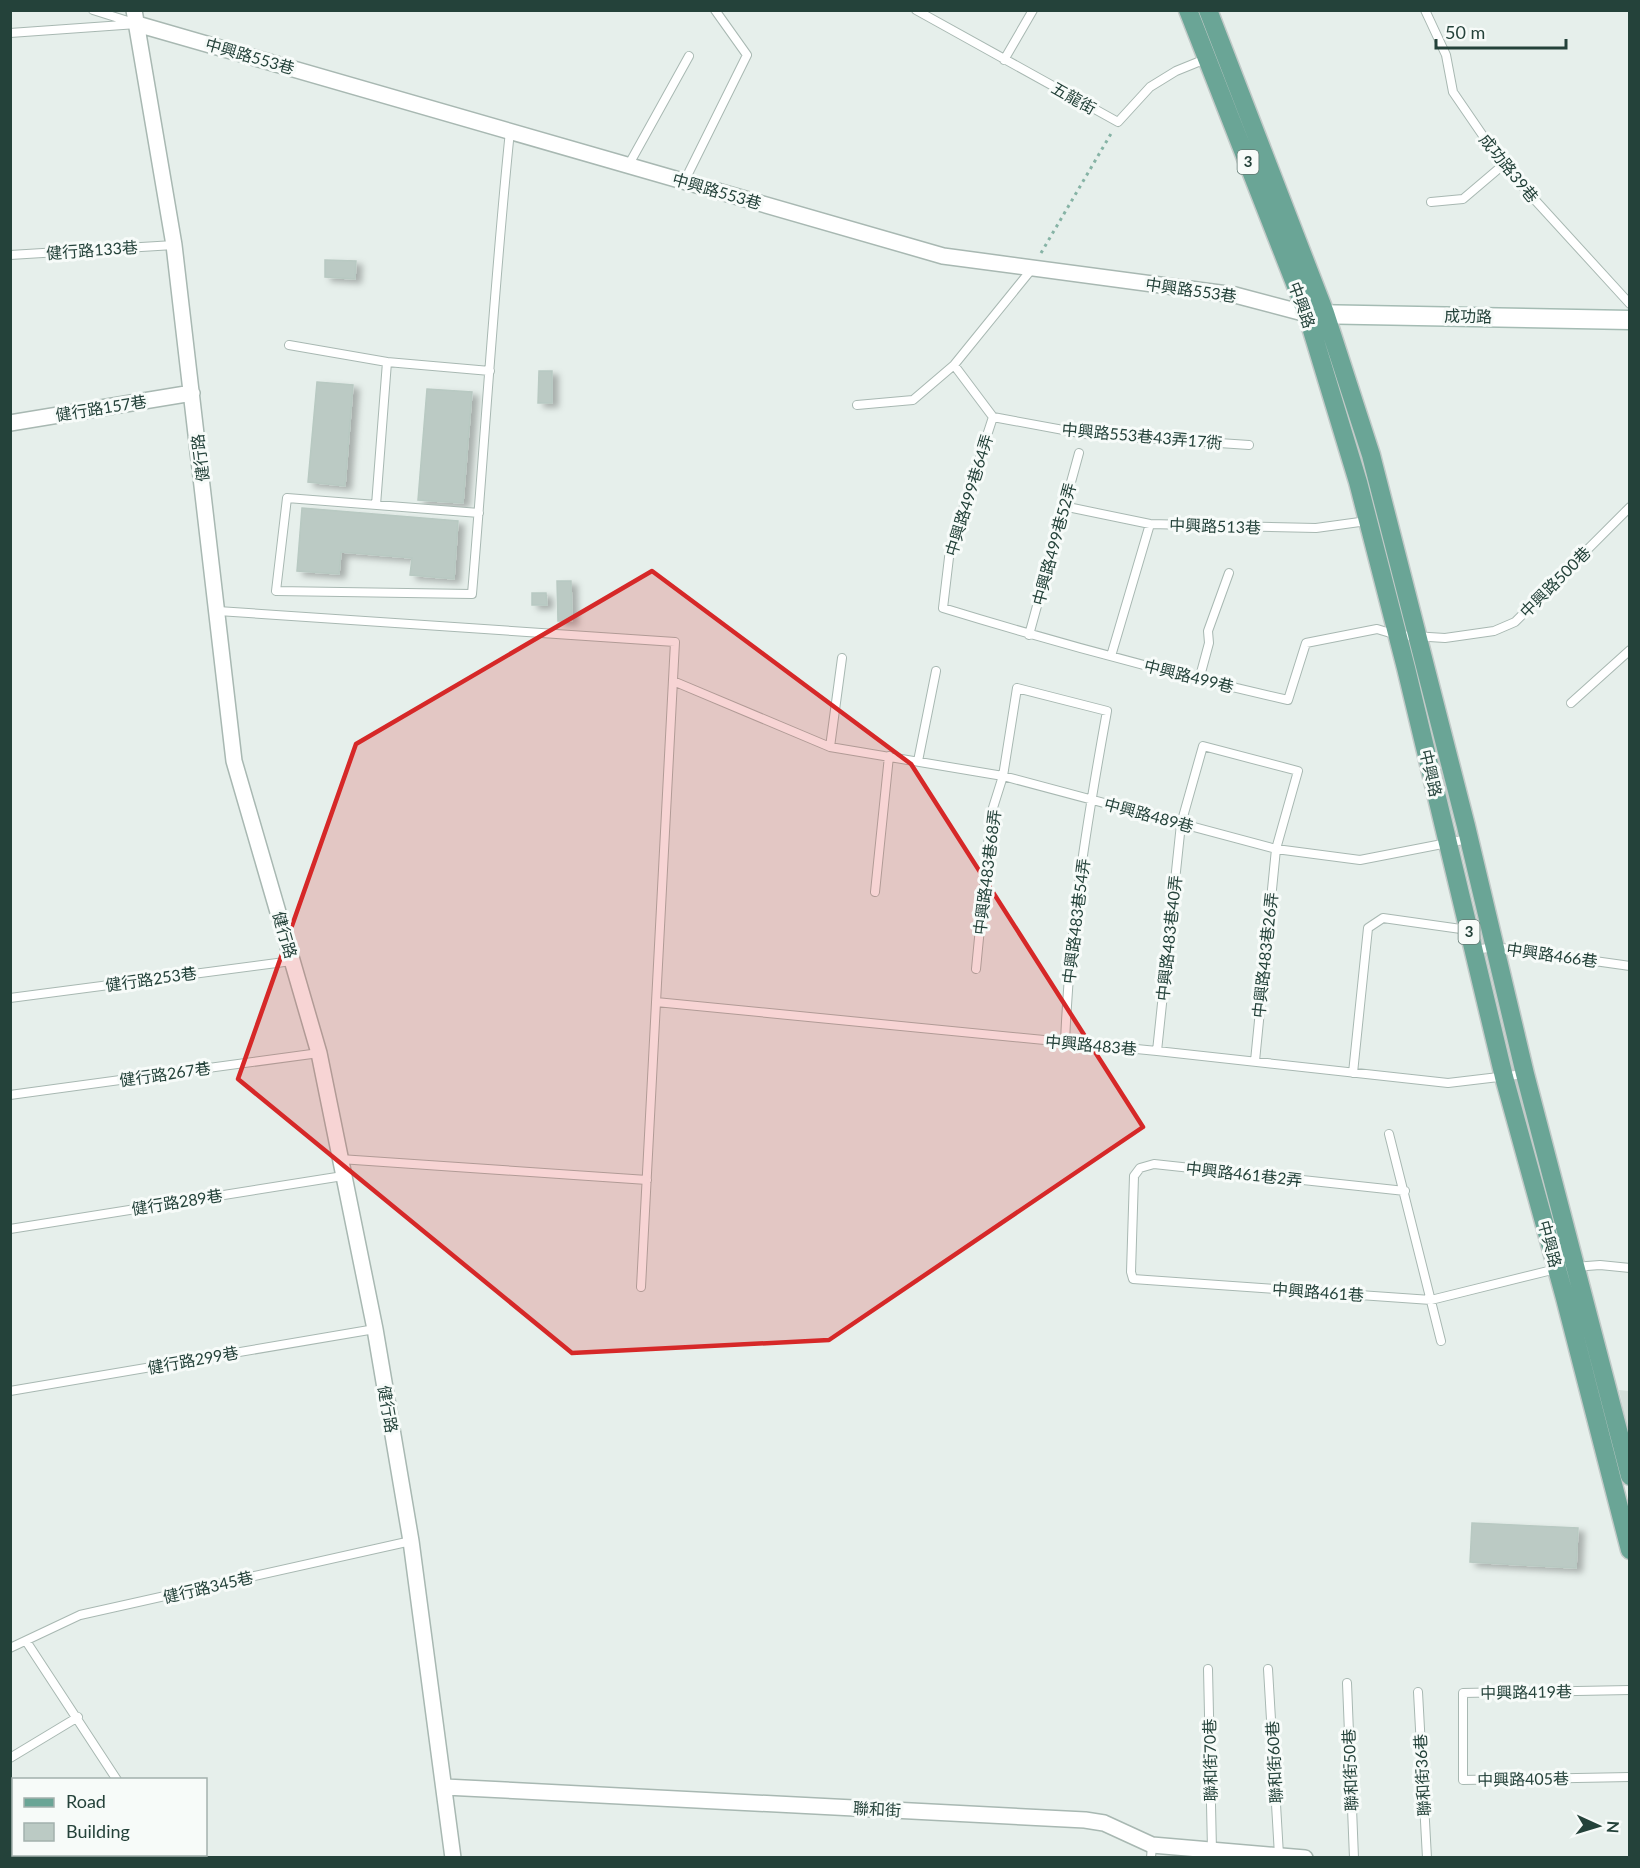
<svg xmlns="http://www.w3.org/2000/svg" width="1640" height="1868" font-family="Lato,'Noto Sans TC',sans-serif">
<style>
.built{fill:#d4dfda}
.building{fill:#bbcac4;stroke:#b8c9c2;stroke-width:1.5;filter:url(#shadow)}
.lines{fill:none;stroke-linecap:round;stroke-linejoin:round}
.lane-casing{stroke:#a8b8b2;stroke-width:10}
.street-casing{stroke:#a8b8b2;stroke-width:18}
.secondary-casing{stroke:#a4bbb3;stroke-width:21}
.primary-casing{stroke:#c2cac8;stroke-width:21}
.path{stroke:#86b3a5;stroke-width:3;stroke-dasharray:3 4.5;stroke-linecap:butt}
.lane{stroke:#fff;stroke-width:8}
.street{stroke:#fff;stroke-width:15}
.secondary{stroke:#fff;stroke-width:18}
.primary{stroke:#6aa596;stroke-width:18}
.marked{fill:#d62828;fill-opacity:0.2;stroke:#d62828;stroke-width:4.5;stroke-linejoin:round}
.labels{text-anchor:middle;stroke-width:6;stroke-linejoin:round;paint-order:stroke}
.shield{fill:#f7fbf9;stroke:#637a73;stroke-width:1.5}
.shield-label{font-size:15px;font-weight:bold;fill:#24423a}
.street-label{font-size:16px;fill:#24423a;stroke:#f7fbf9}
</style>
<defs>
<filter id="shadow"><feDropShadow dx="6" dy="4" stdDeviation="3" flood-color="#0004"/></filter>
</defs>
<rect width="100%" height="100%" fill="#e6efeb"/>
<path class="built" d="M1619,1390L1629,1391V1435Z"/>
<path class="building" d="M325,260L356,261L355,279L325,277Z
M539,371H552V403H538Z
M317,382L353,385L345,486L308,482Z
M427,389L472,392L463,503L418,500Z
M302,508L458,521L454,579L410,575L412,558L341,552L339,574L297,571Z
M557,581H571L572,621H558Z
M532,593H546L547,605H532Z
M1472,1523L1578,1528L1576,1568L1470,1562Z"/>
<g class="lines">
<defs>
<path id="lane" d="M93,10L131,22
M916,10L1118,122L1150,87L1176,71L1208,58
M1425,10L1446,55L1453,92L1503,165L1630,304
M10,33L137,24
M1004,60L1033,10
M628,166L689,56
M684,182L747,55L715,10
M1431,202L1463,199L1503,165
M10,255L174,245
M289,345L387,362
M954,365L993,417L1085,434L1249,445
M857,405L913,400L954,365L1031,270
M993,417L950,549L943,608C1057,643 1172,674 1288,700L1306,643L1377,629L1397,635L1445,638L1494,631L1515,622L1630,507
M376,505L387,362L490,371
M1063,506L1150,524L1316,528L1367,521
M479,513L287,498L276,591L472,594C485,440 494,285 510,131
M218,611L675,642L641,1287
M1029,635L1079,453
M1111,656L1150,524
M1199,680L1209,643L1208,631L1229,573
M673,681L830,747L1003,776L1276,849L1360,860L1468,839
M1571,703L1630,650
M830,747L842,658
M918,761L936,671
M875,892L889,756
M1474,950L1495,947L1630,966
M976,969L991,814L1003,776L1017,688L1107,711C1087,821 1069,932 1065,1044
M10,998L292,961
M656,1002L1157,1051L1448,1083L1524,1074
M1157,1051L1181,824L1203,746L1298,771L1276,849L1255,1061
M1353,1073L1368,928L1383,918L1468,930
M10,1095L319,1053
M1389,1134L1441,1341
M340,1159L647,1180
M1405,1191L1154,1164L1140,1168L1134,1176L1131,1272L1133,1279L1431,1300L1556,1269
M10,1229L343,1176
M1574,1267L1600,1265L1630,1268
M10,1391L375,1329
M26,1641L117,1780
M10,1648L80,1615L411,1541
M1208,1669L1212,1850
M1268,1669L1279,1855
M1347,1683L1354,1858
M1630,1690L1463,1693V1780L1630,1777
M1418,1692L1427,1858
M10,1758L78,1717
M13,1858L18,1854
M1151,1858L1152,1845"/>
<path id="street" d="M134,10L174,245L234,761L319,1053L375,1329L411,1541L453,1858
M137,24L943,256L1235,295L1307,314
M10,423L192,393
M445,1787L1085,1820L1104,1823L1152,1845L1305,1858"/>
<path id="secondary" d="M1310,314L1630,320"/>
<path id="primary" d="M1188,10L1307,314L1358,482L1406,668L1504,1077L1565,1298L1630,1550
M1208,10L1325,313L1371,455L1466,826L1525,1074L1630,1476"/>
</defs>
<use href="#lane" class="lane-casing"/>
<use href="#street" class="street-casing"/>
<use href="#secondary" class="secondary-casing"/>
<use href="#primary" class="primary-casing"/>
<path class="path" d="M1041,253L1112,132"/>
<use href="#lane" class="lane"/>
<use href="#street" class="street"/>
<use href="#secondary" class="secondary"/>
<use href="#primary" class="primary"/>
</g>
<path class="marked" d="M652,571L911,764L1143,1127L829,1340L572,1353L238,1079L356,744Z"/>
<g class="labels">
<g class="shield">
<rect x="1237.5" y="150" width="21" height="24" rx="4.5"/>
<rect x="1458.5" y="920" width="21" height="24" rx="4.5"/>
</g>
<g class="shield-label">
<text x="1248" y="167">3</text>
<text x="1469" y="937">3</text>
</g>
<g class="street-label">
<text transform="translate(250 56) rotate(16)" y="6">中興路553巷</text>
<text transform="translate(1074 98) rotate(29)" y="6">五龍街</text>
<text transform="translate(1509 168) rotate(51)" y="6">成功路39巷</text>
<text transform="translate(717 191) rotate(16)" y="6">中興路553巷</text>
<text transform="translate(92 250) rotate(-4)" y="6">健行路133巷</text>
<text transform="translate(1191 290) rotate(8)" y="6">中興路553巷</text>
<text transform="translate(1302 305) rotate(70)" y="6">中興路</text>
<text transform="translate(1468 316) rotate(1)" y="6">成功路</text>
<text transform="translate(101 408) rotate(-9)" y="6">健行路157巷</text>
<text transform="translate(1142 436) rotate(5)" y="6">中興路553巷43弄17衖</text>
<text transform="translate(200 458) rotate(-97)" y="6">健行路</text>
<text transform="translate(969 495) rotate(-73)" y="6">中興路499巷64弄</text>
<text transform="translate(1215 526) rotate(2)" y="6">中興路513巷</text>
<text transform="translate(1054 544) rotate(-75)" y="6">中興路499巷52弄</text>
<text transform="translate(1555 582) rotate(-45)" y="6">中興路500巷</text>
<text transform="translate(1189 676) rotate(14)" y="6">中興路499巷</text>
<text transform="translate(1431 773) rotate(77)" y="6">中興路</text>
<text transform="translate(1149 815) rotate(15)" y="6">中興路489巷</text>
<text transform="translate(987 872) rotate(-83)" y="6">中興路483巷68弄</text>
<text transform="translate(1076 921) rotate(-83)" y="6">中興路483巷54弄</text>
<text transform="translate(285 935) rotate(74)" y="6">健行路</text>
<text transform="translate(1169 938) rotate(-84)" y="6">中興路483巷40弄</text>
<text transform="translate(1265 955) rotate(-84)" y="6">中興路483巷26弄</text>
<text transform="translate(1552 955) rotate(8)" y="6">中興路466巷</text>
<text transform="translate(151 979) rotate(-8)" y="6">健行路253巷</text>
<text transform="translate(1091 1045) rotate(5)" y="6">中興路483巷</text>
<text transform="translate(165 1074) rotate(-8)" y="6">健行路267巷</text>
<text transform="translate(1244 1174) rotate(6)" y="6">中興路461巷2弄</text>
<text transform="translate(177 1202) rotate(-9)" y="6">健行路289巷</text>
<text transform="translate(1550 1244) rotate(75)" y="6">中興路</text>
<text transform="translate(1318 1292) rotate(4)" y="6">中興路461巷</text>
<text transform="translate(193 1360) rotate(-10)" y="6">健行路299巷</text>
<text transform="translate(388 1409) rotate(80)" y="6">健行路</text>
<text transform="translate(208 1587) rotate(-13)" y="6">健行路345巷</text>
<text transform="translate(1526 1692) rotate(-1)" y="6">中興路419巷</text>
<text transform="translate(1210 1760) rotate(-91)" y="6">聯和街70巷</text>
<text transform="translate(1274 1762) rotate(-93)" y="6">聯和街60巷</text>
<text transform="translate(1350 1770) rotate(-92)" y="6">聯和街50巷</text>
<text transform="translate(1422 1775) rotate(-93)" y="6">聯和街36巷</text>
<text transform="translate(1523 1779) rotate(-1)" y="6">中興路405巷</text>
<text transform="translate(877 1809) rotate(3)" y="6">聯和街</text>
</g>
</g>
<rect width="1640" height="1868" fill="none" stroke="#24423a" stroke-width="24"/>
<rect x="12" y="1778" width="195" height="78" fill="#f7fbf9" stroke="#a3b1ad" stroke-width="1.5"/>
<rect x="24" y="1798" width="30" height="9" fill="#6aa596" stroke="#a3b1ad" stroke-width="1.5"/>
<text x="66" y="1808" font-size="18" fill="#24423a">Road</text>
<rect x="24" y="1823" width="30" height="18" fill="#bbcac4" stroke="#a3b1ad" stroke-width="1.5"/>
<text x="66" y="1838" font-size="18" fill="#24423a">Building</text>
<g transform="translate(1598 1826) rotate(94)" stroke="#f7fbf9" stroke-width="4.5" paint-order="stroke">
<path d="M0-4.5L10 22L0 15L-10 22Z" fill="#24423a"/>
<text y="-9" font-size="16" font-weight="bold" text-anchor="middle" fill="#24423a">N</text>
</g>
<path d="M1436 39v9h130v-9" fill="none" stroke="#24423a" stroke-width="3"/>
<text x="1445" y="39" font-size="18" fill="#24423a" stroke="#f7fbf9" stroke-width="4.5" paint-order="stroke">50 m</text>
</svg>
